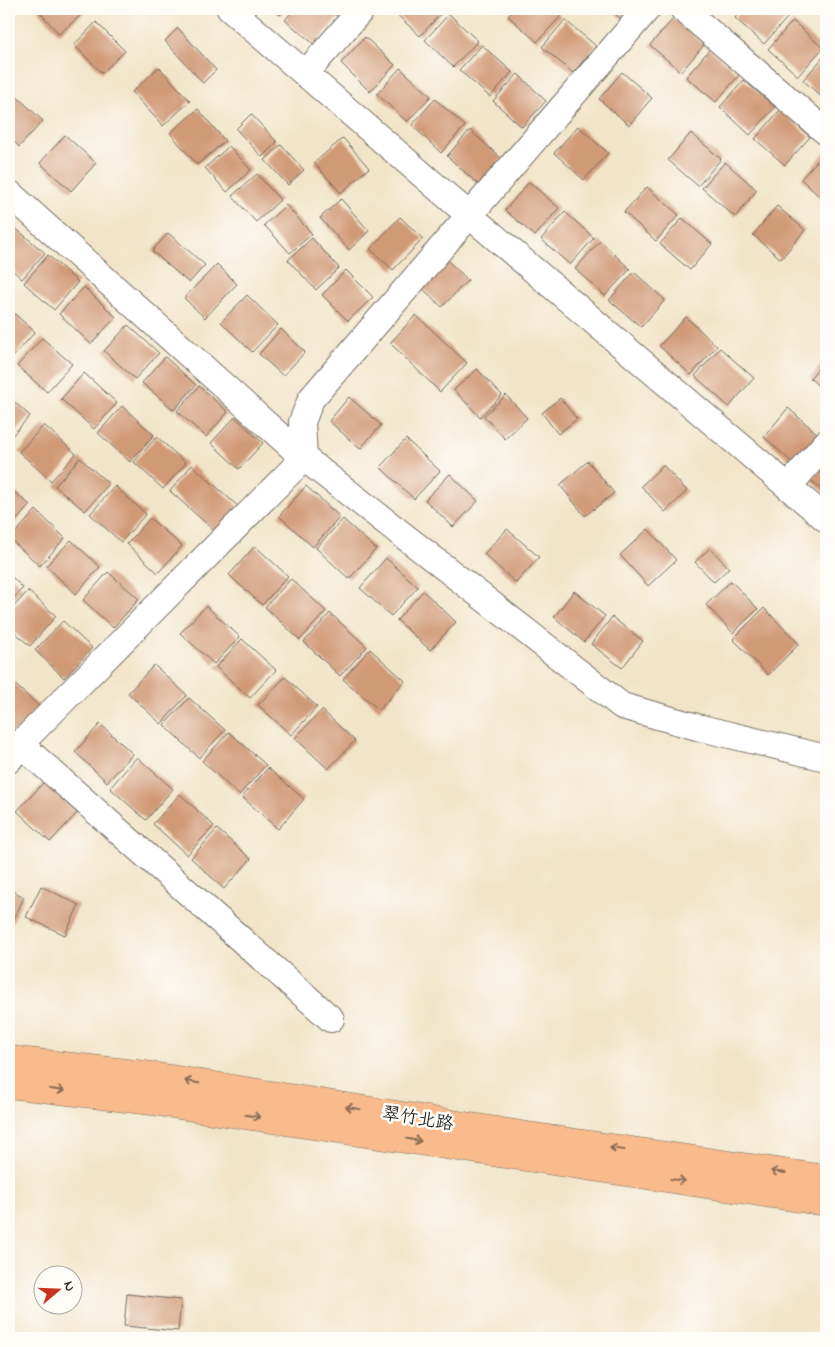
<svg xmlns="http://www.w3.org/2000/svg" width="835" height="1347" font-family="'Indie Flower','LXGW WenKai TC',sans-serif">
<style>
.building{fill:#d19a77}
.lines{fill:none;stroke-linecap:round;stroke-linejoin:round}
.minor-casing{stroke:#716c62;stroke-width:28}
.major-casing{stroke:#716c62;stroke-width:29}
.minor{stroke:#fff;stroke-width:26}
.major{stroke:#fabb8c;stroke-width:28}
.oneway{stroke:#886c57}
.labels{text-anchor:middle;stroke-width:5;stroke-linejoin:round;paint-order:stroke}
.street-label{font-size:18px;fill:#2b2b2b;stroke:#fdfcf7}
</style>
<rect width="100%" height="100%" fill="#fdfcf7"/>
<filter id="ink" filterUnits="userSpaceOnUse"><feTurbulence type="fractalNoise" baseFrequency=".02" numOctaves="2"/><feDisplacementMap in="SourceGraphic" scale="10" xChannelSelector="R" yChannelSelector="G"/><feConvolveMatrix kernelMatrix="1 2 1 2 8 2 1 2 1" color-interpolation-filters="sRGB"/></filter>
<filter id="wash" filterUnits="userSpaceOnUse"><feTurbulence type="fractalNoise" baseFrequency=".0096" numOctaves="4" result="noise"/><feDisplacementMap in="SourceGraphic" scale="20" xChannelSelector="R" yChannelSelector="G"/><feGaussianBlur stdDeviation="1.12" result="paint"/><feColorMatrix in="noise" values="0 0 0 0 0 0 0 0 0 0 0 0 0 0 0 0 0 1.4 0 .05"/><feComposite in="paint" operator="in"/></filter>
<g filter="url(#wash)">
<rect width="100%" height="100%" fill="#f2e4c8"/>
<g id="blocks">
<path class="building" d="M37,9H88L59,34Z
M273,9H286L280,15Z
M294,9H328L338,17L315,45L285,20Z
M391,9H445L420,36Z
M514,9H553L561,16L537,42L508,16Z
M609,9H630L621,19Z
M742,9H779L788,17L764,44L735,18Z
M449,14L478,41L453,67L425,40Z
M674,18L704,45L681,72L650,45Z
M565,20L596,46L573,73L542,47Z
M793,21L823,48L798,76L768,49Z
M96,22L125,51L102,73L74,45Z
M178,28L216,70L203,83L165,41Z
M365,37L395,65L370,92L341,63Z
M482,45L512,72L490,97L459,70Z
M710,49L739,75L716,102L686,77Z
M826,54V101L803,80Z
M159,67L190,101L163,126L132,92Z
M400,68L431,96L407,122L377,94Z
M622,72L652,98L629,125L599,99Z
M518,74L546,101L522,127L493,101Z
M744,80L775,107L750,135L720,107Z
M13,93L43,121L19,147L9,136V97Z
M435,99L465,126L441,153L412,125Z
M198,109L225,141L197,165L170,133Z
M780,110L810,137L785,165L755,139Z
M251,114L277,142L262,157L236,129Z
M578,126L608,153L584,180L554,153Z
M470,130L502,159L479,185L447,156Z
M691,133L721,159L698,186L668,160Z
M65,135L96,163L71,191L40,163Z
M343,138L369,168L341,193L314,163Z
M281,145L304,170L288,185L265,160Z
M229,146L251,170L227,192L205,168Z
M826,151V203L801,179Z
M725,162L757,190L735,217L702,188Z
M257,174L280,200L256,222L232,196Z
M529,182L559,208L535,236L505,210Z
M647,187L679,215L656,241L624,212Z
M341,199L369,231L349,250L320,218Z
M286,205L312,234L290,253L264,225Z
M777,206L805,230L781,259L753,235Z
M565,212L594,238L570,265L541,239Z
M400,217L423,239L393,270L370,249Z
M682,218L712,244L690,270L660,244Z
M14,227L45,253L22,279L9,267V232Z
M168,233L205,265L189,283L152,251Z
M312,238L339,268L316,290L288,260Z
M600,241L630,269L605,296L575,269Z
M48,255L78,282L54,310L24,283Z
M447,260L468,280L442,307L421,287Z
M217,264L237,284L205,318L184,298Z
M346,270L373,297L348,321L322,295Z
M634,272L665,300L641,327L609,300Z
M84,287L116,317L91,344L59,314Z
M247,295L278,325L252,352L221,322Z
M9,309L35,332L11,359L9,357Z
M416,315L467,363L440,392L390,343Z
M686,317L717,346L691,375L659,346Z
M128,325L159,353L135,379L104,351Z
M281,329L305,352L283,376L259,354Z
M42,338L72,364L47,392L17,366Z
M720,348L754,378L729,407L695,376Z
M165,357L196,385L174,410L142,383Z
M826,359V393L810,378Z
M477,369L502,395L480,417L454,390Z
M84,373L117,403L94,429L61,399Z
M199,386L228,412L206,437L177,411Z
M506,395L527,418L505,439L484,416Z
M9,397L30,416L9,439Z
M349,397L381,425L360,449L329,421Z
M560,398L577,419L558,434L542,413Z
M122,406L154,435L130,462L98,433Z
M788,408L819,435L794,464L764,437Z
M235,417L263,443L239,469L211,443Z
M44,425L76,454L51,481L19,452Z
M157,437L186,463L163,489L134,462Z
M406,439L440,471L414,499L380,467Z
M80,458L109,484L85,511L55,486Z
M588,461L614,493L585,516L560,485Z
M826,463V494L811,480Z
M192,465L240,508L218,534L170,491Z
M663,465L687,491L665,512L641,486Z
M450,474L478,501L453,527L425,500Z
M115,486L146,514L121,542L90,514Z
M306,486L340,517L313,547L279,516Z
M9,487L30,505L9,529Z
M36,510L65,538L40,566L10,539Z
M150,518L182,546L158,573L127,544Z
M343,519L376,549L349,579L316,548Z
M507,529L539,557L516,583L484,554Z
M648,529L676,560L648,586L620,555Z
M71,540L100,567L76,594L46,566Z
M255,546L288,576L262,605L229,575Z
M710,548L729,568L714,582L695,562Z
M386,558L418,587L391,616L360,588Z
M108,572L139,599L113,628L83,600Z
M9,574L23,588L9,603Z
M291,579L326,611L300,640L265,607Z
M731,581L758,609L733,633L706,605Z
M28,591L56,616L30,646L9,627V612Z
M423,591L456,622L430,650L397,620Z
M574,591L605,616L584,642L554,617Z
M206,606L240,637L214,664L180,633Z
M764,608L799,644L768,675L733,639Z
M330,613L367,647L340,676L304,642Z
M612,617L643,641L622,668L591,644Z
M63,621L92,648L64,678L35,650Z
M242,639L276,670L250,698L216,667Z
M370,649L405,681L379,710L343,679Z
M154,665L187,695L161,724L128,693Z
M285,677L317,707L291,735L258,705Z
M10,680L41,708L12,739L9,736Z
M189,698L225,730L199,758L164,725Z
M322,710L355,741L328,769L295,738Z
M100,724L133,754L107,782L75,752Z
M229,732L266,765L239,795L202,761Z
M137,757L173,789L146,820L110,788Z
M268,768L304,799L278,829L242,797Z
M44,782L77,813L50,842L17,811Z
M180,794L214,826L187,855L153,824Z
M217,829L251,859L224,889L191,858Z
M41,886L79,905L65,935L26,917Z
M9,889L24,897L9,930Z
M127,1294L181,1300L178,1331L124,1326Z"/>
</g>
</g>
<g filter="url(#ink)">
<use href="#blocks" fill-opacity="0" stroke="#716c62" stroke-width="1"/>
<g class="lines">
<defs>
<path id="minor" d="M230,9L469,215L826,519
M683,9L826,132
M305,74L362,9
M9,193L304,458L622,706L697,727L826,758
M788,487L826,443
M20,744L331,1019
M9,760L20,744L304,458L302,422L311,399L647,9"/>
<path id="major" d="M9,1060L145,1075L521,1135L826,1179
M9,1084L152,1101L826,1202"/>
</defs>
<use href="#minor" class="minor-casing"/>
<use href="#major" class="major-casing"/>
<use href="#minor" class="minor"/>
<use href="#major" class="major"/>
</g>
<defs><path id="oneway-shaft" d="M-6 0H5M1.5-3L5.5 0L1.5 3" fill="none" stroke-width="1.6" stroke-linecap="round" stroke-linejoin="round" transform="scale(1.25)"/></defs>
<g class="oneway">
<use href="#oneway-shaft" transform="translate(192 1082) rotate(-171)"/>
<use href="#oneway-shaft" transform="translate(57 1090) rotate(7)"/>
<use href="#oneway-shaft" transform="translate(353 1108) rotate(-171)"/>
<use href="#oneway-shaft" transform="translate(253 1116) rotate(9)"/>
<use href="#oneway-shaft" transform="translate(414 1140) rotate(9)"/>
<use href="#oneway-shaft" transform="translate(617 1149) rotate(-172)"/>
<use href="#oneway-shaft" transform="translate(778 1172) rotate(-172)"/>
<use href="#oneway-shaft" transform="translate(678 1180) rotate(8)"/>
</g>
</g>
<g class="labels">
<g class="street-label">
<text transform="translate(418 1118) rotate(9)" y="6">翠竹北路</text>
</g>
</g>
<rect width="835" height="1347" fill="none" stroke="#fdfcf7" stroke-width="30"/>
<g transform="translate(58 1290) rotate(71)"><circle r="24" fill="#fdfcf7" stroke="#a9a8a5"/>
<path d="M0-4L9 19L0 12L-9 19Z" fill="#c8321e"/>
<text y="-8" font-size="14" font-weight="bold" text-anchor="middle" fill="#2b2b2b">N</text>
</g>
</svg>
